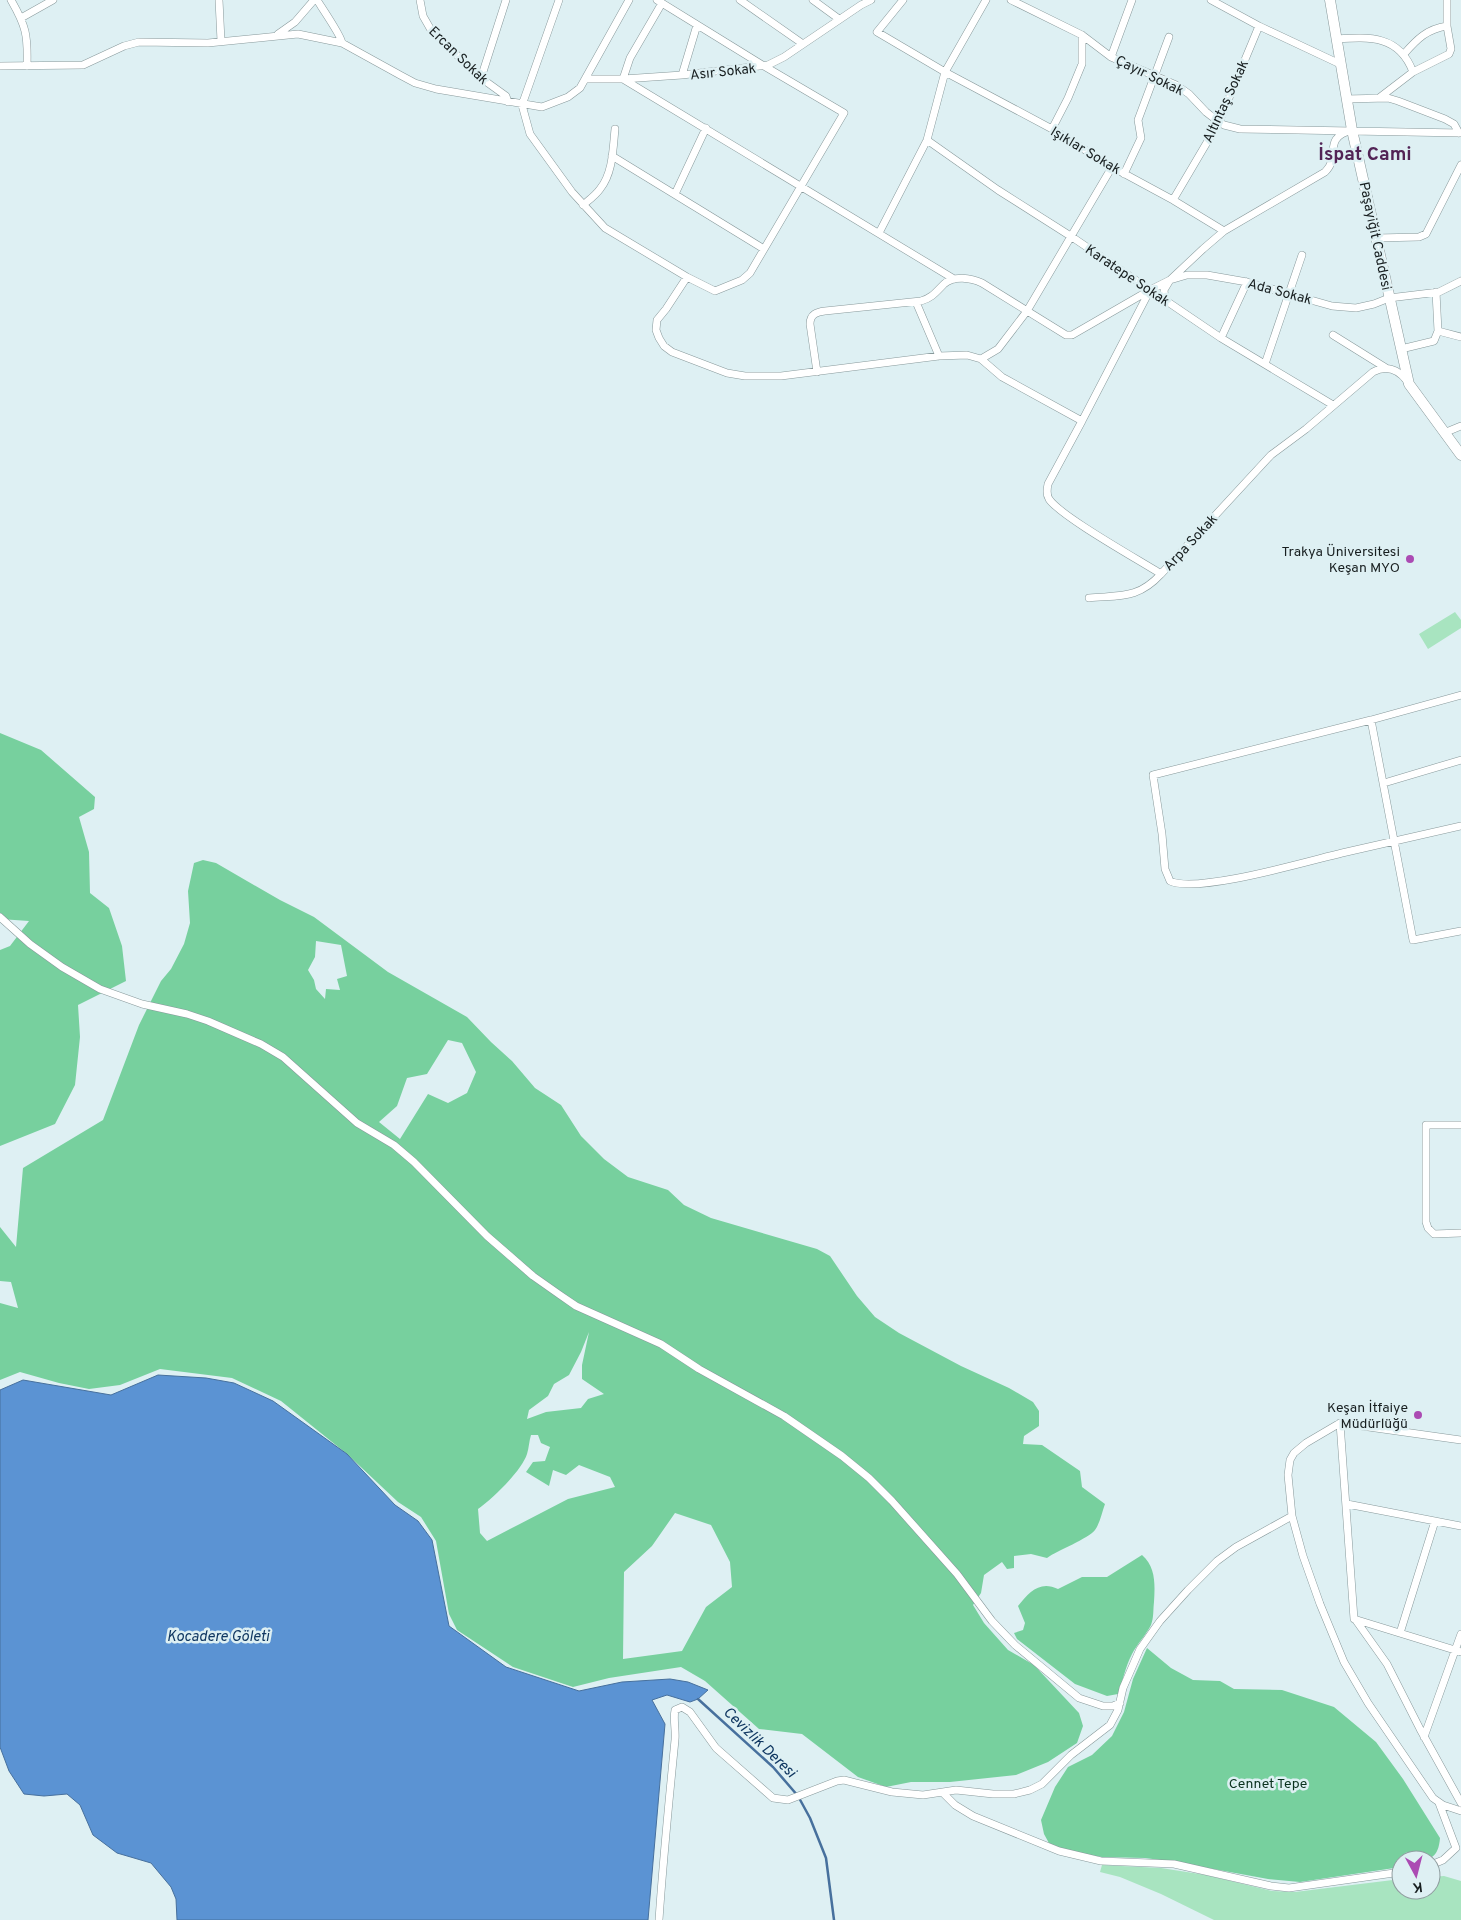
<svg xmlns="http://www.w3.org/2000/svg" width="1461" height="1920" font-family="Overpass,sans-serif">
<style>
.green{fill:#a8e4c0}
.forest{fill:#77d09e;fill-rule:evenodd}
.water{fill:#5b93d3;stroke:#47709d}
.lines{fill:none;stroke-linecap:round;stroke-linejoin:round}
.stream{stroke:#47709d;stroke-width:2.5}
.street-casing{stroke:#88999b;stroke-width:8}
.secondary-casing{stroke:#88999b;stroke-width:11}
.street{stroke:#fff;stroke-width:7}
.secondary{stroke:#fff;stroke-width:10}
.poi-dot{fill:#ab4bb3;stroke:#def0f3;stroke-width:2}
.labels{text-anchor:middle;stroke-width:5;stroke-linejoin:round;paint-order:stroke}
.street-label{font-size:14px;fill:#181f20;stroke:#def0f3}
.poi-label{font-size:14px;fill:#181f20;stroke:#def0f3;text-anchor:end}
.park-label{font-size:14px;fill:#0a321e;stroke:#def0f3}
.water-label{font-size:15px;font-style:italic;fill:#103761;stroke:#def0f3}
.district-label{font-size:19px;font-weight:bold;fill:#522456;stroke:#def0f3}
</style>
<rect width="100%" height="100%" fill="#def0f3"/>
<path class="green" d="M1455,612L1461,620V628L1428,649L1419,634Z
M1102,1865L1161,1868L1206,1875L1272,1891L1295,1892L1401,1879V1890H1431V1877L1444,1876L1461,1881V1920H1214L1161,1894L1120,1877L1100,1872Z"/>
<path class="forest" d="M0,733L41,750L95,797L94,809L79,817L89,852L90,893L109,908L122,946L126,981L78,1005L80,1037L75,1085L55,1124L0,1146V950L10,946L29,921L0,919Z
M203,860L216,863L280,900L314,917L388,972L467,1017L491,1042L512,1061L535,1088L561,1105L581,1136L604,1159L628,1177L668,1190L684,1205L711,1218L817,1249L830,1256L857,1296L875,1317L899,1333L961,1366L1009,1388L1033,1402L1039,1411V1426L1024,1436L1023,1444L1042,1445L1080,1471L1082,1487L1105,1504C1102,1512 1100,1523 1095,1530C1088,1539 1058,1550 1047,1558L1031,1554L1014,1556V1568L1007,1569L1002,1562L984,1575L981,1593L973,1605L984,1623L1008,1650L1034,1665L1079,1713L1083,1726L1077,1743L1048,1762L1016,1775L950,1782H911L886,1787L858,1777L802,1734L759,1729L705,1681L681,1667L609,1678L573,1687L513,1667L457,1630L449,1614L436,1541L421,1517L398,1502L347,1454L281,1401L232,1378L160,1369L120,1385L89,1389L59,1383L20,1372L0,1380V1303L18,1308L11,1282L0,1281V1227L16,1247L23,1168L103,1120L139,1025L161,981L171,969L184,944L190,923L188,891L194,863ZM316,941L341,945L347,976L337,979L340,990L326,989L325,999L316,989L314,980L308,970L315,957ZM448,1040L462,1043L476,1072L467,1093L448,1103L428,1094L400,1139L379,1122L397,1106L407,1078L427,1074ZM589,1332L582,1365V1379L604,1394L588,1399L581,1408L546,1412L527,1419L529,1410L548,1396L554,1384L569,1375L581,1352ZM531,1435H538L541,1443L550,1447L545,1461L533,1462L526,1472L549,1486L553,1470L566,1475L579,1465L610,1477L615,1487L568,1499L487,1541L480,1533L478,1509C493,1499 522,1470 527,1454C529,1448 529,1441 531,1435ZM675,1513L711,1525L730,1562L732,1587L706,1607L682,1651L623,1659L624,1572L652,1546Z
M1142,1555C1156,1567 1155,1585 1154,1602C1153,1610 1154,1617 1151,1625C1146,1635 1137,1644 1132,1654C1125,1667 1123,1681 1118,1694L1107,1696L1075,1684L1017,1639L1014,1633L1023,1630L1025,1623L1018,1606C1029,1592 1040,1580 1058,1589L1082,1577H1107Z
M1147,1648L1171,1668L1193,1680L1220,1681L1234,1689L1282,1690L1334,1707L1376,1742L1403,1779L1440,1838C1438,1865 1422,1860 1401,1860V1867L1300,1882L1268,1879L1175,1862L1145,1858L1102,1857L1075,1853L1050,1845L1044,1834L1041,1820L1055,1787L1068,1767L1092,1755L1112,1736L1124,1712L1133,1679Z"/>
<path class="water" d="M158,1375L206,1378L234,1383L273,1401L347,1454L395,1505L418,1521L432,1540L449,1626L506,1667L579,1691L622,1682L670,1679L688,1682L708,1690L698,1699L690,1702L667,1695L652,1700L665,1724L648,1920H177L176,1899L171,1887L151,1863L117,1853L93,1835L80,1805L67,1794L44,1796L24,1794L9,1771L0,1747V1390L23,1380L111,1395Z"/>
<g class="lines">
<path class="stream" d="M698,1699L773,1767L798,1796L810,1818L826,1858L834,1920"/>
<defs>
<path id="street" d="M11,0C26,26 28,35 27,66
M219,0L221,41
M317,0C322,8 342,37 342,43
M420,0L423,16L431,30L481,78L506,96L508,102
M559,0L522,105L530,134L572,192L605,228L687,277L715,291L742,280L750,273L844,113L764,66L657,0
M740,0L803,44
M813,0L839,19
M903,0L877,32L945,72L1052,129L1112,167L1173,200L1224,231
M1011,0L1082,35L1111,57L1176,85L1189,94L1206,112L1219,122L1224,125L1240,129L1461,133
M1211,0L1259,26L1340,64
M662,3L630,58L623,79L954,279
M21,18L53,0
M278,34L295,22L314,0
M1336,39C1370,37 1399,35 1413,72
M1404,54C1417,39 1427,29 1447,26
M1111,57L1132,0
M0,66L83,65L124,46L139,42L208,43L298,34L342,43L400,75L415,83L436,89L542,107L568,97L580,88L629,0
M682,75L697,25
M481,78L506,0
M586,79H623L682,75L768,65L784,57L861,5L871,0
M1379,98L1413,72L1449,54L1451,49L1447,26V0
M1346,99L1388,98L1398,101L1445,119L1454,124L1459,133
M1052,129L1068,98L1082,64V35
M927,140L998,190L1072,237L1221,338L1333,405
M612,156L764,249
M1124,174L1141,138L1138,120L1169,37
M675,194L706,128
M1173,200L1219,122L1259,26
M583,205C589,200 596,195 600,189C613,173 613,148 615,129
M879,233L927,140L945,72L986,0
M1377,238L1419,237L1426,234L1461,165
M687,277L666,309L657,320L656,330L659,338L664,346L672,352L727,373L745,376H781L939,356L967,355L981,359L998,349L1027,311L1112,167
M1165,300L1164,290L1170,280L1187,275H1207L1247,282L1332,306L1356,308L1374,304L1389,298L1439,292L1461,281
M916,302L939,356
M1438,331L1461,337
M1333,335L1386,368
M1221,338L1247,282
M1401,349L1434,341L1438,331L1436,292
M981,359L1002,377L1082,421L1048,484C1047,489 1046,494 1049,499C1060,516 1139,560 1161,574L1271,455L1306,429L1373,372C1386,365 1398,369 1407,381
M1265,364L1302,255
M817,372L810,324C810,314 817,312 825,311L921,301C932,298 936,292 944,284C954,275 971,278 982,283L1066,335H1072L1150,290L1170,280L1203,249L1224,231L1325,172C1342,155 1321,139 1352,130
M1082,421L1150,290
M1444,433L1461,426
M1089,598C1121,595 1138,599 1161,574
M1461,695L1371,720L1153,775L1162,834L1165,869L1170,881C1197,894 1308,861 1342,853C1381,844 1421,835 1461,826
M1371,720L1413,940L1461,931
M1384,783L1461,760
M0,917L30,944L62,967L100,989L142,1004L187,1014L208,1021L261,1044L283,1057L357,1123L394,1145L414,1162L487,1236L533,1276L560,1295L576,1306L661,1344L699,1369L784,1416L842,1456L869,1478L892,1501L957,1574L992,1621L1015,1645L1079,1698L1103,1706H1113L1120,1703
M1461,1125H1426V1222L1428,1228L1434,1234L1461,1233
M1340,1423L1354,1619L1461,1652
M1461,1440L1340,1423L1306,1443L1294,1453L1290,1460L1288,1475L1292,1516L1303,1556L1320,1604L1344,1662L1368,1703L1433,1798L1443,1805L1461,1811
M1347,1504L1461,1526
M1355,1619L1387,1664L1420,1729L1461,1803
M1400,1633L1435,1521
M1424,1737L1461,1634
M943,1793L955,1805L973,1816L1059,1851L1101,1861L1174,1864L1271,1886L1289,1888L1401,1872
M1431,1865L1443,1860L1456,1848L1439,1803
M659,1920C663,1860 669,1800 675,1740C676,1730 673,1719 675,1710L682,1707L690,1712L716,1748L773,1798L788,1800L837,1781L844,1780L892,1792L923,1795L956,1790L993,1794H1014L1030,1790L1042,1784L1071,1755L1110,1725L1118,1710L1123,1688L1140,1649L1160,1621L1188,1590L1217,1561L1236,1547L1292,1516"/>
<path id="secondary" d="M1330,0L1352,130L1409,384L1461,455"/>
</defs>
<use href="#street" class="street-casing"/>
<use href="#secondary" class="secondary-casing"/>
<use href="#street" class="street"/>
<use href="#secondary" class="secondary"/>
</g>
<g class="poi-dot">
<circle cx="1410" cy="559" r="5"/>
<circle cx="1418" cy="1415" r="5"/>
</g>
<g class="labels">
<g class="street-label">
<text transform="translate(459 55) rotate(44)" y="5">Ercan Sokak</text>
<text transform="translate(723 71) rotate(-6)" y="5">Asır Sokak</text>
<text transform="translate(1150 75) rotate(26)" y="5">Çayır Sokak</text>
<text transform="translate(1225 101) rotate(-65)" y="5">Altıntaş Sokak</text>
<text transform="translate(1086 150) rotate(31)" y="5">Işıklar Sokak</text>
<text transform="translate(1376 236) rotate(78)" y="5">Paşayiğit Caddesi</text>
<text transform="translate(1128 275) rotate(34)" y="5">Karatepe Sokak</text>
<text transform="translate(1280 291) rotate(15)" y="5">Ada Sokak</text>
<text transform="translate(1190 542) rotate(-47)" y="5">Arpa Sokak</text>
</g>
<g class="poi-label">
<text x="1400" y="556">Trakya Üniversitesi<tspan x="1400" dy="16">Keşan MYO</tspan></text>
<text x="1408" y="1412">Keşan İtfaiye<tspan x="1408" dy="16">Müdürlüğü</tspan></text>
</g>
<g class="park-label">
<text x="1268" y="1788">Cennet Tepe</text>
</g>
<g class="water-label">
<text x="218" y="1641">Kocadere Göleti</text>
<text transform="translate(760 1742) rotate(44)" y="5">Cevizlik Deresi</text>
</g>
<g class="district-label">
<text x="1365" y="160">İspat Cami</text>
</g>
</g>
<g transform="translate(1416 1875) rotate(173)"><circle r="24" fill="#def0f3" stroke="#8f9c9f"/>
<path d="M0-4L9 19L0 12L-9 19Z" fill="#ab4bb3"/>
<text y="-8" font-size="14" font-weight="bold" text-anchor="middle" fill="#181f20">K</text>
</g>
</svg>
